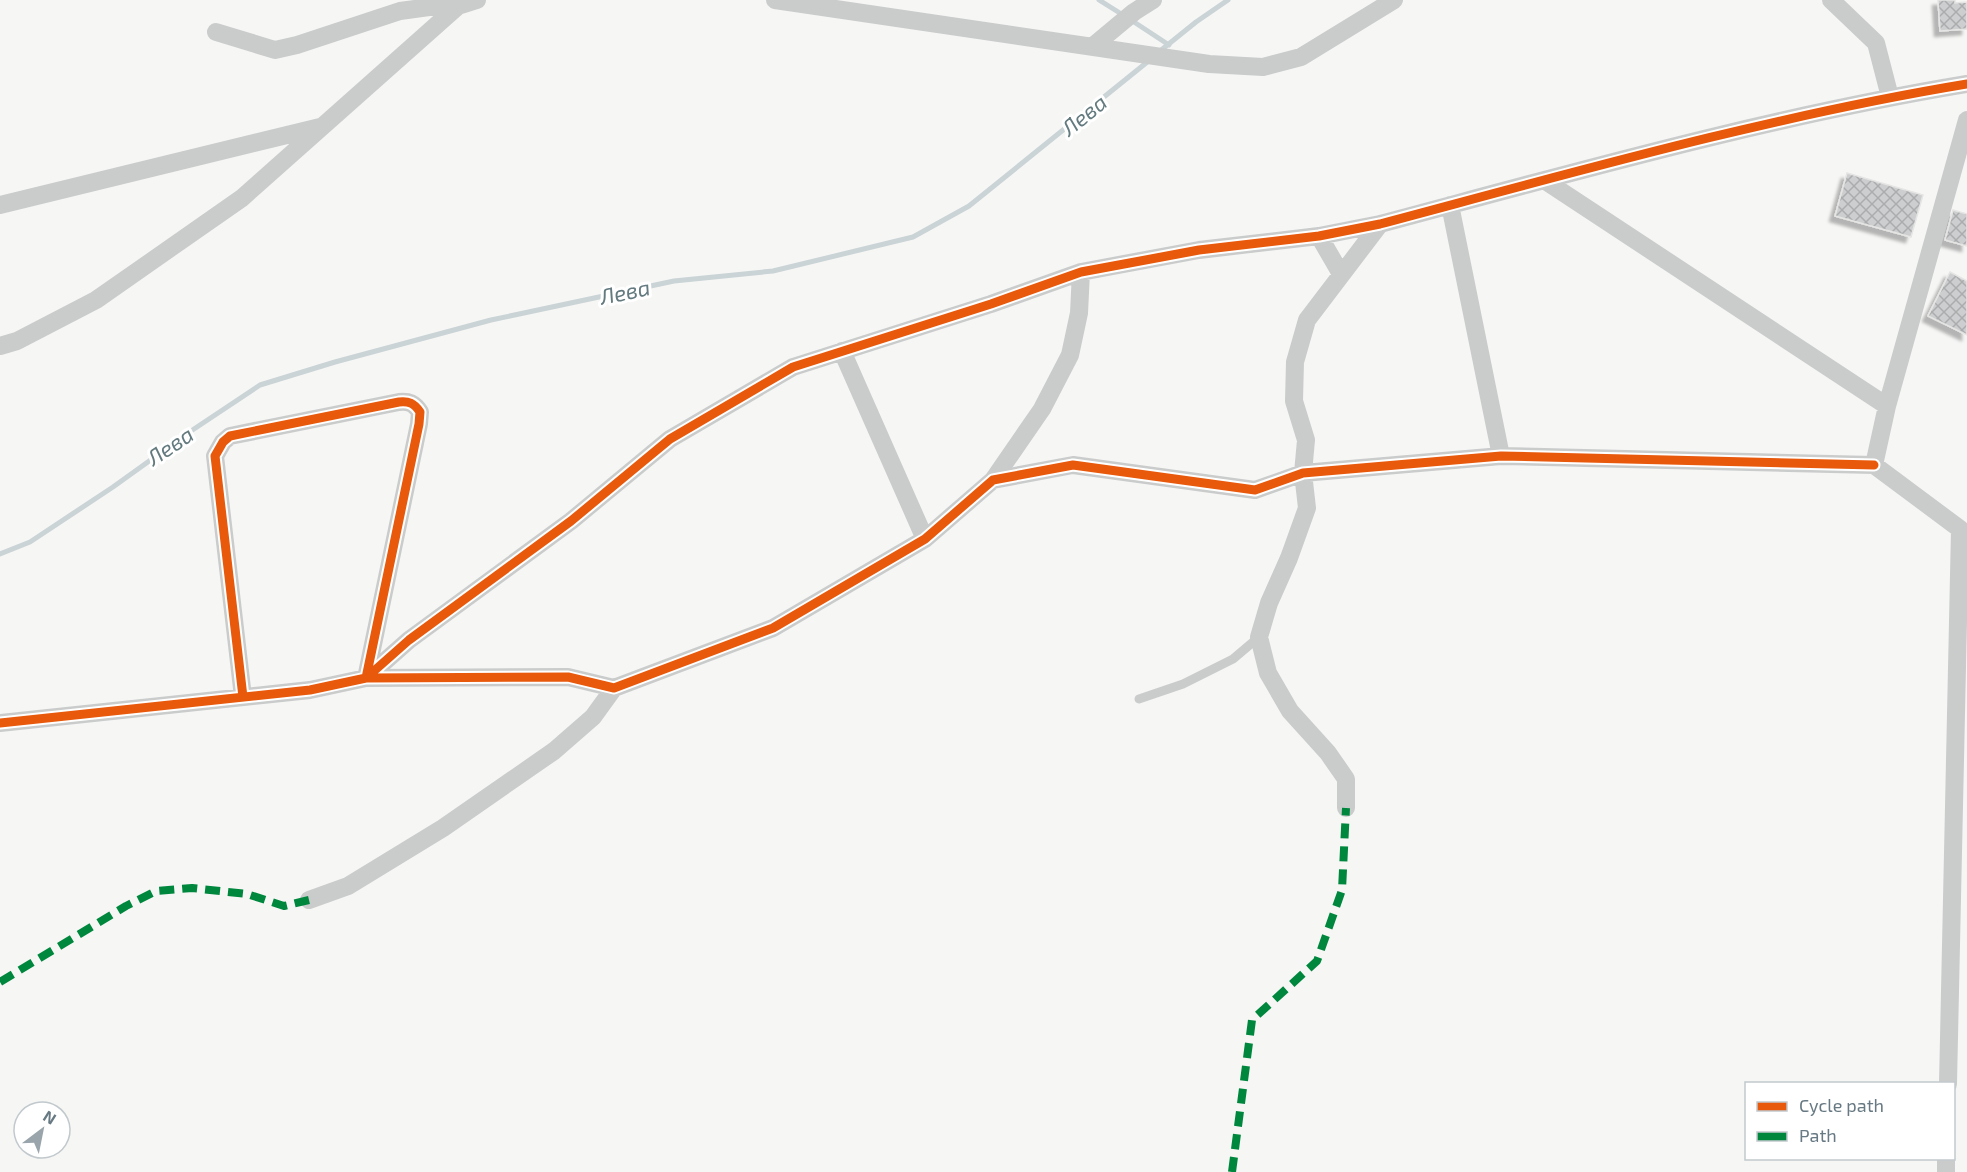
<svg xmlns="http://www.w3.org/2000/svg" width="1967" height="1172" font-family="'Exo 2',sans-serif">
<style>
.lines{fill:none;stroke-linecap:round;stroke-linejoin:round}
.stream{stroke:#cad3d5;stroke-width:5}
.building{fill:url(#building-cross-hatch);stroke:#e5e5e4;stroke-width:1.5;filter:url(#shadow)}
.service{stroke:#cacccc;stroke-width:9}
.minor{stroke:#cacccc;stroke-width:18}
.quiet{stroke:#00873e;stroke-width:8;stroke-dasharray:15 8;stroke-linecap:butt}
.cycleway-casing{stroke:#fff;stroke-width:13}
.cycleway{stroke:#e8590c;stroke-width:9}
.labels{text-anchor:middle;stroke-width:6;stroke-linejoin:round;paint-order:stroke}
.water-label{font-size:22px;font-style:italic;fill:#637a7f;stroke:#fff}
</style>
<defs>
<pattern id="building-cross-hatch" width="8" height="8" patternUnits="userSpaceOnUse" patternTransform="scale(1.5)"><rect width="8" height="8" fill="#cdcecf"/><path d="M0 0l8 8M0 8l8-8" fill="none" stroke="#aaacad"/></pattern>
<filter id="shadow"><feDropShadow dx="-5.5" dy="5.5" stdDeviation="1.5" flood-color="#0004"/></filter>
</defs>
<rect width="100%" height="100%" fill="#f6f6f5"/>
<g class="lines">
<path class="stream" d="M1099,0L1123,15
M1131,20L1169,45
M1160,51L1196,22L1228,0
M0,554L30,542L113,487L191,431L260,385L335,362L491,320L674,281L773,271L913,237L969,206L1151,59"/>
</g>
<path class="building" d="M1938,0H1955V3L1967,2V29L1940,31Z
M1847,173L1923,195L1911,237L1835,216Z
M1953,210L1967,214V246L1945,240Z
M1950,272L1967,281V335L1928,316Z"/>
<g class="lines">
<path class="service" d="M1139,699L1183,684L1233,659L1259,637"/>
<path class="minor" d="M775,0L1209,64L1263,67L1301,57L1394,0
M1831,0L1876,43L1890,97
M216,32L275,50L297,45L400,11L429,7L458,6
M1092,47L1134,12L1153,0
M1544,180L1887,406
M0,205L320,127
M1450,205L1501,456
M1319,236L1341,274
M0,346L17,341L96,300L242,198L458,6L477,0
M842,351L925,539
M993,480L1042,409L1070,355L1079,313L1081,272
M243,697L215,456L223,442L230,436L399,402C409,401 414,403 420,412L419,424L366,678L568,677L614,688L773,628L925,539L993,480L1073,465L1255,490L1303,473L1501,456L1874,465
M0,723L310,690L366,678L409,640L571,521L670,439L793,367L991,304L1081,272L1199,250L1319,236L1380,224C1575,172 1768,117 1967,84
M1346,808V779L1328,753L1290,711L1268,673L1259,637L1269,603L1289,558L1307,508L1303,473L1306,440L1294,401L1295,362L1307,320L1380,224
M309,900L348,886L443,828L554,751L593,717L614,688
M1948,1084L1960,529L1874,465L1887,406L1967,120
M1946,1172V1158"/>
<path class="quiet" d="M0,982L126,906L156,891L192,888L247,894L284,906L309,900
M1232,1172L1252,1020L1317,961L1342,890L1346,808"/>
<defs>
<path id="cycleway" d="M243,697L215,456L223,442L230,436L399,402C409,401 414,403 420,412L419,424L366,678L568,677L614,688L773,628L925,539L993,480L1073,465L1255,490L1303,473L1501,456L1874,465
M0,723L310,690L366,678L409,640L571,521L670,439L793,367L991,304L1081,272L1199,250L1319,236L1380,224C1575,172 1768,117 1967,84"/>
</defs>
<use href="#cycleway" class="cycleway-casing"/>
<use href="#cycleway" class="cycleway"/>
</g>
<g class="labels">
<g class="water-label">
<text transform="translate(1084 115) rotate(-39)" y="8">Лева</text>
<text transform="translate(625 292) rotate(-12)" y="8">Лева</text>
<text transform="translate(170 446) rotate(-34)" y="8">Лева</text>
</g>
</g>
<rect x="1745" y="1082" width="210" height="78" fill="#ffffff" stroke="#c2c9cd" stroke-width="1.5"/>
<rect x="1757" y="1102" width="30" height="9" fill="#e8590c" stroke="#c2c9cd" stroke-width="1.5"/>
<text x="1799" y="1112" font-size="18" fill="#677983">Cycle path</text>
<rect x="1757" y="1132" width="30" height="9" fill="#00873e" stroke="#c2c9cd" stroke-width="1.5"/>
<text x="1799" y="1142" font-size="18" fill="#677983">Path</text>
<g transform="translate(42 1130) rotate(32)"><circle r="28" fill="#ffffff" stroke="#c2c9cd" stroke-width="1.5"/>
<path d="M0-4.5L10 22L0 15L-10 22Z" fill="#99a5ab"/>
<text y="-9" font-size="16" font-weight="bold" text-anchor="middle" fill="#677983">N</text>
</g>
</svg>
